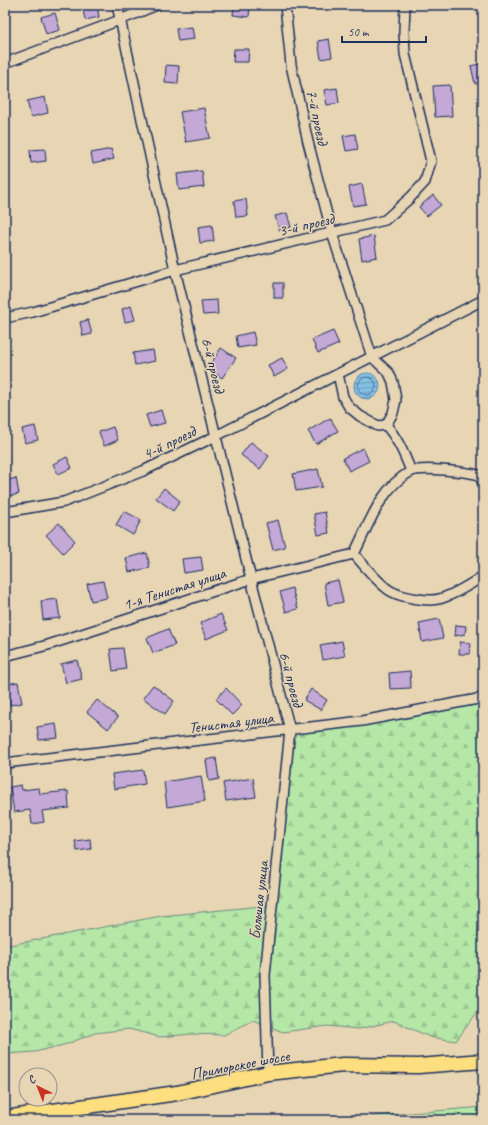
<svg xmlns="http://www.w3.org/2000/svg" width="488" height="1125" font-family="Caveat,sans-serif">
<style>
.forest{fill:url(#forest-firs);stroke:#688b82}
.water{fill:url(#water-rules);stroke:#5b87af}
.lines{fill:none;stroke-linecap:round;stroke-linejoin:round}
.shore{stroke:#456994;stroke-width:1}
.building{fill:#c4a8d5;stroke:#1b2f5e}
.street-casing{stroke:#1b2f5e;stroke-width:12}
.primary-casing{stroke:#1b2f5e;stroke-width:17}
.street{stroke:#e7d5b3;stroke-width:9}
.primary{stroke:#fedf80;stroke-width:14}
.labels{text-anchor:middle;stroke-width:3;stroke-linejoin:round;paint-order:stroke}
.street-label{font-size:16px;fill:#1b2f5e;stroke:#e7d5b3}
</style>
<defs>
<pattern id="forest-firs" width="22" height="20" patternUnits="userSpaceOnUse"><rect width="22" height="20" fill="#b5e7a7"/><path d="M5 1l3.5 6h-7zM16 11l3.5 6h-7z" fill="#9bc692"/></pattern>
<pattern id="water-rules" width="6" height="5" patternUnits="userSpaceOnUse"><rect width="6" height="5" fill="#85c1e5"/><path d="M0 2.5h6" fill="none" stroke="#6c9dbd"/></pattern>
</defs>
<rect width="100%" height="100%" fill="#e7d5b3"/>
<filter id="ink" filterUnits="userSpaceOnUse"><feTurbulence type="fractalNoise" baseFrequency=".025" numOctaves="2"/><feDisplacementMap in="SourceGraphic" scale="8" xChannelSelector="R" yChannelSelector="G"/><feConvolveMatrix kernelMatrix="1 2 1 2 8 2 1 2 1" color-interpolation-filters="sRGB"/></filter>
<g filter="url(#ink)">
<path class="forest" d="M483,698V1007H481L456,1041L430,1037L394,1021L359,1029L327,1026L283,1032L253,1020L224,1035L191,1034L160,1037L129,1029L95,1033L67,1044L35,1052L5,1054V946L161,916L272,905L289,739L300,729Z
M483,1107V1120H357L376,1116Z"/>
<path class="water" d="M354 386a13 13 0 1 1 26 0a13 13 0 1 1-26 0Z"/>
<g class="lines">
<path class="shore" d="M358 386a9 9 0 1 1 18 0a9 9 0 1 1-18 0Z"/>
</g>
<path class="building" d="M82,5H97L99,17L85,20Z
M234,5H250L249,17L233,15Z
M55,13L60,30L46,34L41,17Z
M192,27L194,39L178,41L176,29Z
M329,39L332,57L321,59L318,41Z
M234,49H249L248,62H233Z
M483,63V82L475,84L471,66Z
M166,65L179,66L178,84L165,83Z
M450,85L452,116L435,117L433,86Z
M337,88L339,103L327,105L324,90Z
M45,97L48,113L31,117L27,101Z
M204,108L210,138L186,142L180,112Z
M355,134L358,149L346,151L343,136Z
M45,149L46,161L31,163L30,150Z
M111,149L114,159L93,164L91,153Z
M202,171L204,187L179,190L177,174Z
M362,184L366,204L353,206L349,187Z
M433,195L441,205L427,216L419,207Z
M246,199L248,216L236,217L234,201Z
M287,213L291,227L279,230L275,216Z
M212,225L214,241L200,243L198,227Z
M374,236L377,257L362,260L359,239Z
M274,283H283V298H274Z
M217,300L218,314L203,315L201,301Z
M131,306L135,320L125,322L122,309Z
M88,320L92,334L83,336L80,322Z
M333,331L339,344L318,353L312,340Z
M253,332L256,345L238,348L236,336Z
M221,348L236,358L222,378L208,368Z
M153,350L155,361L135,365L133,353Z
M282,358L288,369L274,377L268,365Z
M161,410L165,423L150,427L146,415Z
M330,418L338,431L316,444L308,431Z
M35,426L38,440L25,443L22,429Z
M113,427L118,440L104,446L99,432Z
M251,442L269,456L260,469L241,455Z
M363,448L369,461L349,471L343,458Z
M67,457L72,468L58,474L53,464Z
M318,469L322,487L296,491L293,474Z
M16,478L19,494L5,497V481Z
M164,488L180,501L173,511L156,498Z
M124,511L141,520L133,535L116,525Z
M325,512L329,533L318,535L314,514Z
M278,520L285,547L273,550L266,523Z
M59,523L75,541L63,553L46,535Z
M147,553L150,568L129,572L126,558Z
M201,557L203,570L184,573L182,559Z
M338,580L343,602L328,605L324,583Z
M103,581L107,598L91,601L87,584Z
M292,588L298,609L286,612L280,592Z
M57,599L60,618L43,620L41,601Z
M221,614L228,630L206,639L200,623Z
M439,619L443,638L422,642L419,623Z
M456,625L466,626L465,634L455,636Z
M168,629L175,645L153,653L147,638Z
M342,641L345,656L323,660L320,645Z
M460,642L471,643L470,654H459Z
M123,648L126,669L113,671L110,649Z
M77,660L82,679L66,683L61,664Z
M410,671L411,688L390,689L389,673Z
M18,682L22,703L10,705L6,684Z
M153,685L174,701L165,714L143,698Z
M226,688L242,705L232,715L216,699Z
M311,689L327,700L321,710L304,700Z
M97,700L118,717L108,729L87,712Z
M56,724L58,738L39,740L37,727Z
M216,758L219,779L209,781L206,760Z
M143,770L145,784L114,789L112,774Z
M201,776L205,801L167,807L164,782Z
M253,778L256,797L226,801L223,783Z
M21,785L22,790L39,788L40,794L68,791L69,808L42,811L44,822L32,824L30,810L14,812L10,787Z
M90,839L91,849L77,851L75,841Z"/>
<g class="lines">
<defs>
<path id="street" d="M117,5L175,270L251,579L290,730L265,975L268,1073
M285,5L291,65L308,142L332,233L372,357L389,373L393,382L396,400L393,413L386,425L378,426L360,416L349,407L343,397L338,374
M5,63L120,20L157,5
M5,318L33,312L175,270L385,220L410,198L425,182L431,161L405,54L404,32L405,5
M386,425C398,439 404,454 411,471
M483,483L479,475C467,472 420,466 410,472C380,488 368,527 354,554C364,565 376,581 389,590C399,597 427,602 439,599C454,595 471,584 483,576
M5,512L64,502L143,471L216,436L483,300
M5,656L48,645L251,579L354,554
M5,763L362,721L483,698"/>
<path id="primary" d="M5,1118L177,1093L268,1073L343,1065L418,1066L483,1061"/>
</defs>
<use href="#street" class="street-casing"/>
<use href="#primary" class="primary-casing"/>
<use href="#street" class="street"/>
<use href="#primary" class="primary"/>
</g>
</g>
<g class="labels">
<g class="street-label">
<text transform="translate(318 117) rotate(78)" y="6">7-й проезд</text>
<text transform="translate(306 224) rotate(-13)" y="6">3-й проезд</text>
<text transform="translate(214 365) rotate(76)" y="6">6-й проезд</text>
<text transform="translate(169 442) rotate(-26)" y="6">4-й проезд</text>
<text transform="translate(174 588) rotate(-18)" y="6">1-я Тенистая улица</text>
<text transform="translate(292 679) rotate(75)" y="6">6-й проезд</text>
<text transform="translate(231 722) rotate(-7)" y="6">Тенистая улица</text>
<text transform="translate(258 900) rotate(-84)" y="6">Большая улица</text>
<text transform="translate(240 1064) rotate(-11)" y="6">Приморское шоссе</text>
</g>
</g>
<rect width="488" height="1125" fill="none" stroke="#e7d5b3" stroke-width="20"/>
<rect x="10" y="10" width="468" height="1105" fill="none" stroke="#1b2f5e" stroke-width="1.5" filter="url(#ink)"/>
<g transform="translate(38 1087) rotate(317)"><circle r="19" fill="#e7d5b3" stroke="#959391"/>
<path d="M0-3L7 15L0 10L-7 15Z" fill="#c8321e"/>
<text y="-6" font-size="11" font-weight="bold" text-anchor="middle" fill="#1b2f5e">С</text>
</g>
<path d="M342 36v6h84v-6" fill="none" stroke="#1b2f5e" stroke-width="2"/>
<text x="348" y="36" font-size="12" fill="#1b2f5e" stroke="#e7d5b3" stroke-width="3" paint-order="stroke">50 m</text>
</svg>
